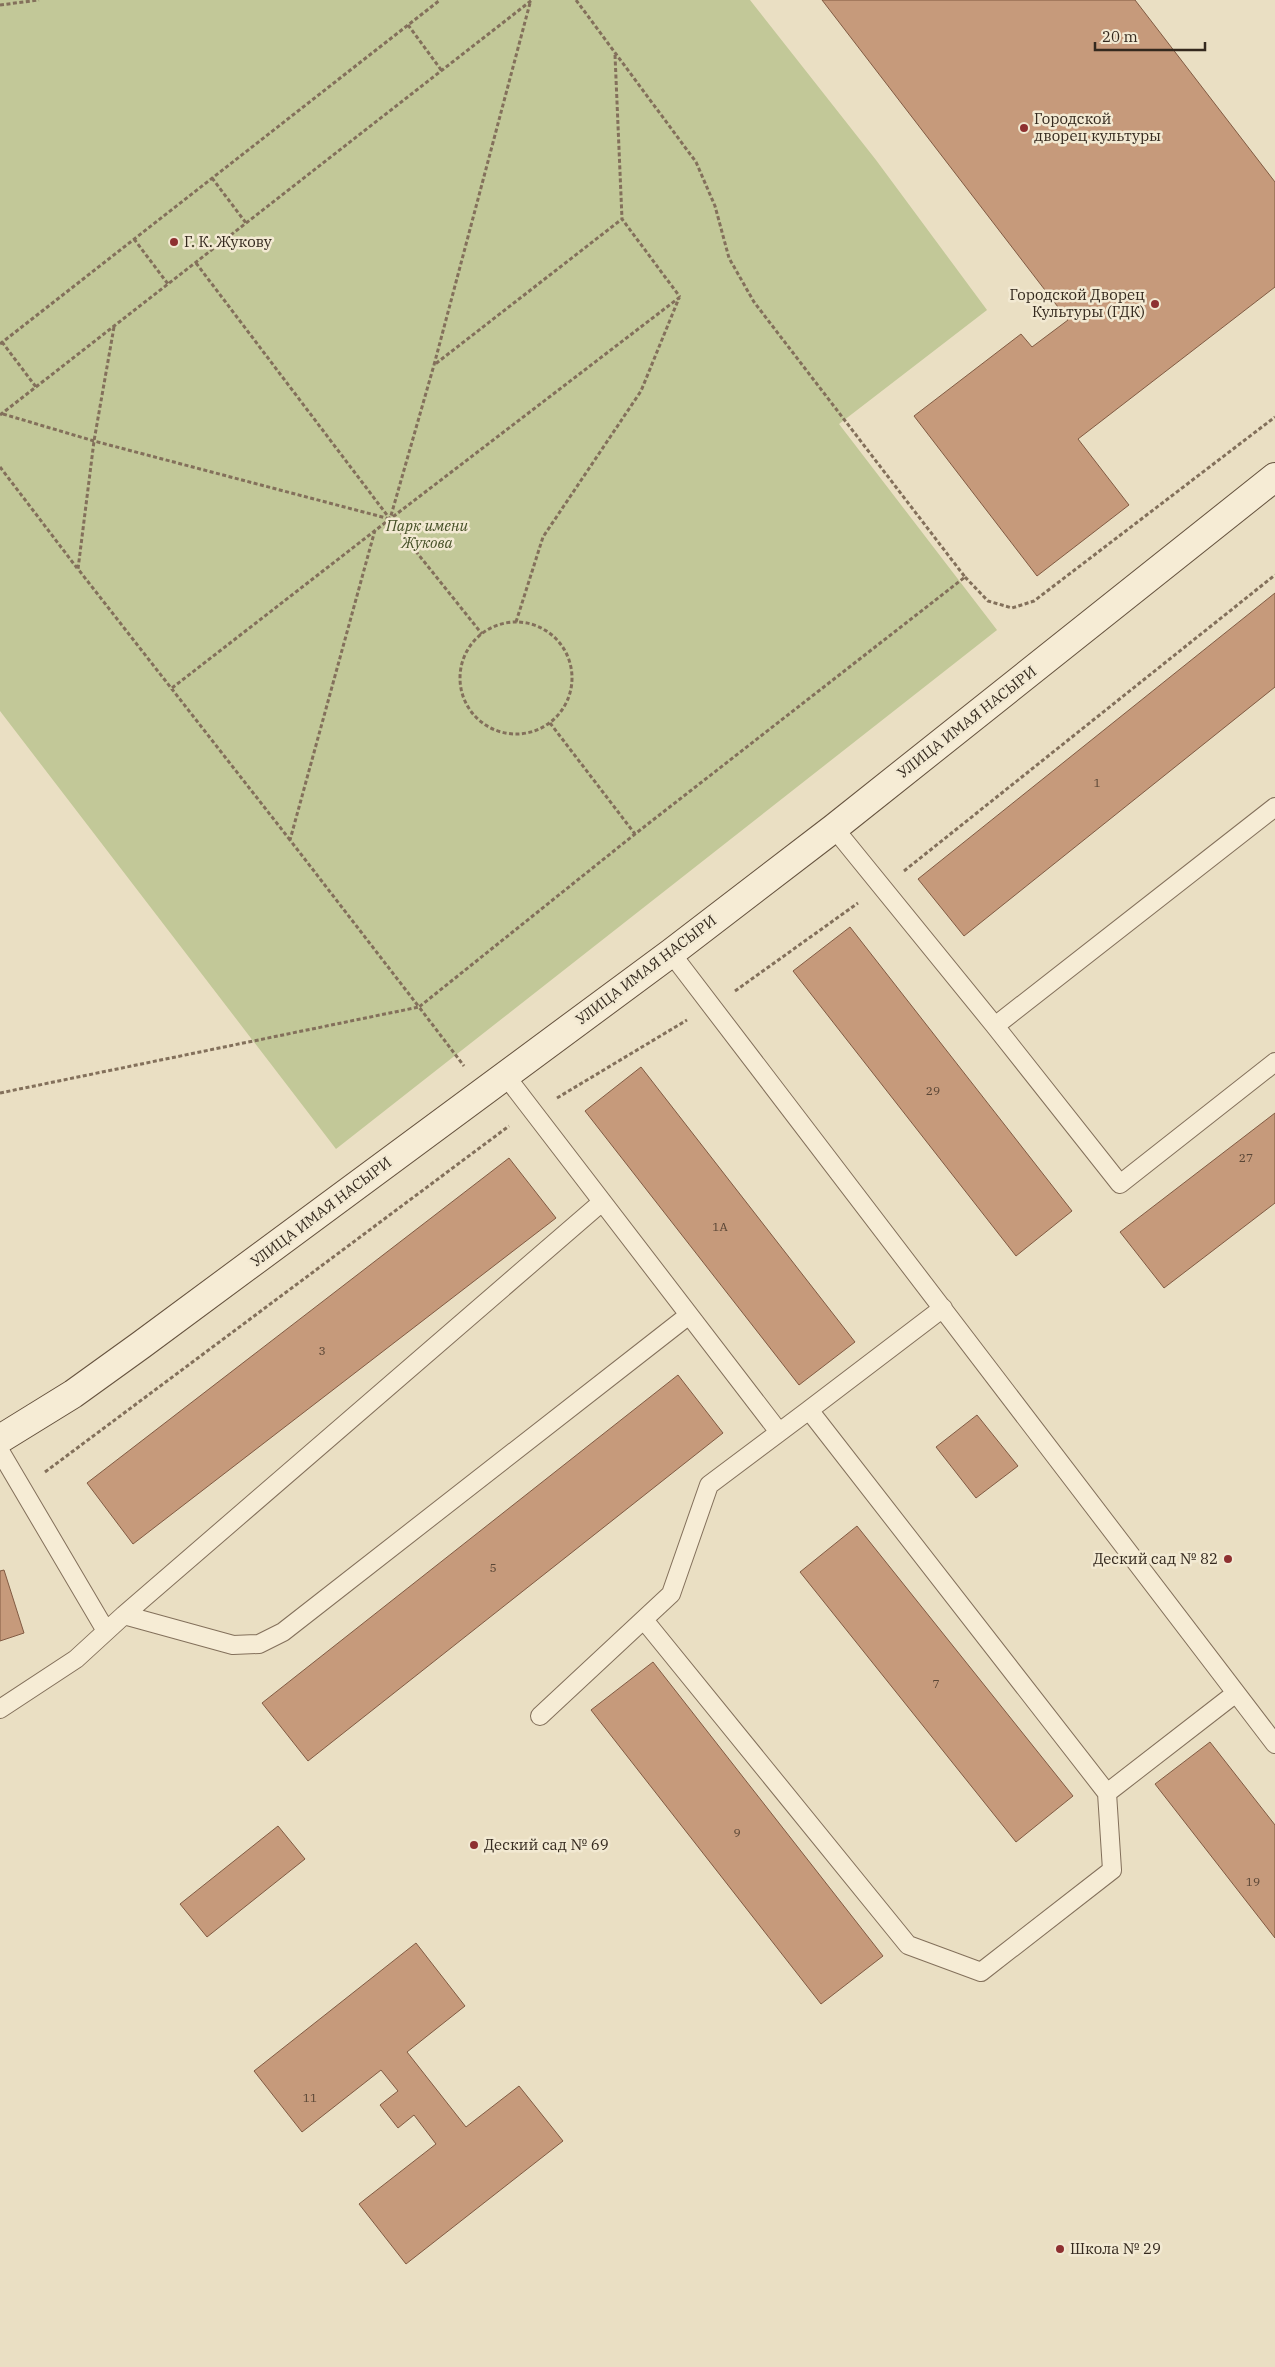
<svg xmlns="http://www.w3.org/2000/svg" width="1275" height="2367" font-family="'IBM Plex Serif',serif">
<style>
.green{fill:#c2c898}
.building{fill:#c69a7b;stroke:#815b43}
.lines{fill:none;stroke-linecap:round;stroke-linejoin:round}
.lane-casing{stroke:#83705b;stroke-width:20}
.secondary-casing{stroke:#65523e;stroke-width:30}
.path{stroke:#83705b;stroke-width:3;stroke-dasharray:4 2.5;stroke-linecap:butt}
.lane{stroke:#f6ecd5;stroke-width:18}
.secondary{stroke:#f6ecd5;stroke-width:28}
.poi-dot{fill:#8e3030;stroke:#f2e9d2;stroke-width:2}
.labels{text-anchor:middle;stroke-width:5;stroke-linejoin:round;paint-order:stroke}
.number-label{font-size:12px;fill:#584535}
.poi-label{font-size:15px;fill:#34291e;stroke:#f2e9d2;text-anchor:start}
.park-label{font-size:15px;font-style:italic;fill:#454f26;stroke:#f2e9d2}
.street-label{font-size:15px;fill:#34291e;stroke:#f2e9d2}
</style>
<rect width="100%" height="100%" fill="#eadfc3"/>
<path class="green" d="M0,0H750L876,160L987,310L839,424L997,630L336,1149L0,711Z"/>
<path class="building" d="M822,0H1135L1275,182V287L1078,439L1129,505L1037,576L914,416L1021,334L1032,347L1068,320Z
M1275,593V687L964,936L918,879Z
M850,927L1072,1211L1016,1256L793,971Z
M641,1067L855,1342L799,1385L585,1111Z
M1275,1113V1203L1164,1288L1120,1232Z
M509,1158L556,1218L133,1544L87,1483Z
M678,1375L723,1433L308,1761L262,1703Z
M977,1415L1018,1466L976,1498L936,1447Z
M857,1526L1073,1796L1016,1842L800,1572Z
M4,1570L24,1633L0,1641V1571Z
M653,1662L883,1956L821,2004L591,1710Z
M1210,1742L1275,1825V1938L1155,1784Z
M278,1826L305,1859L207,1937L180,1904Z
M416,1943L465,2006L407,2052L466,2127L519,2086L563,2141L406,2264L359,2204L436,2144L414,2115L398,2128L380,2105L398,2091L381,2070L302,2132L254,2071Z"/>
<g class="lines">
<defs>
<path id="lane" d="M834,828L995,1026L1120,1184L1275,1062
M671,953L1275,1744
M995,1026L1275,807
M505,1075L779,1432
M943,1308L809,1410L1107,1793L1236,1693
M0,1451L106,1631
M124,1615L233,1645L259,1644L283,1632L689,1315
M644,1620L908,1945L981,1972L1112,1870L1107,1793
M0,1709L76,1659L124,1615L602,1202
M540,1716L671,1594L709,1485L809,1410"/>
<path id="secondary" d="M0,1439L73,1394L141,1345L671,953L834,828L1275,477"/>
</defs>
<use href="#lane" class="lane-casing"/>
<use href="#secondary" class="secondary-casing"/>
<path class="path" d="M530,3L434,365L622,219
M0,5L39,0
M408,25L442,71
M615,55L622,219L680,297
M212,178L246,223
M134,239L168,284
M196,263L390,519L680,297
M114,327L94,441L78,569L290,840
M2,342L36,387
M0,344L440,0
M3,414L94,441L390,519L482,634
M0,415L532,0
M0,467L77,568
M375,530L290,840L419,1007L635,834L965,577L754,302L729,258L715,206L696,162L576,0
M965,577L988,601L1012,608L1034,601L1275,417
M516,622L543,537L641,391L679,298
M460 678a56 56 0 1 1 112 0a56 56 0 1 1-112 0Z
M172,688L390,519L434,365
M550,723L635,834
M904,871L1275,575
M735,991L858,903
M0,1093L419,1007L464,1066
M557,1098L687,1020
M45,1472L509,1126"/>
<use href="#lane" class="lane"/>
<use href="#secondary" class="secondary"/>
</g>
<g class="poi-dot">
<circle cx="1024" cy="128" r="5"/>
<circle cx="174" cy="242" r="5"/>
<circle cx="1155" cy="304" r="5"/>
<circle cx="1228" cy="1559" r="5"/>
<circle cx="474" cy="1845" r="5"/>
<circle cx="1060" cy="2249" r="5"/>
</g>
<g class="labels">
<g class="number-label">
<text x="1097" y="787">1</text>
<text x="933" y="1095">29</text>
<text x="1246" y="1162">27</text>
<text x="720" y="1231">1А</text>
<text x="322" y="1355">3</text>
<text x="493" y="1572">5</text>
<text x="936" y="1688">7</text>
<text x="737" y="1837">9</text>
<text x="1253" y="1886">19</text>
<text x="310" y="2102">11</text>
</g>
<g class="poi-label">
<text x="1034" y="124">Городской<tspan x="1034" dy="17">дворец культуры</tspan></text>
<text x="184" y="247">Г. К. Жукову</text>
<text x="1145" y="300" text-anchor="end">Городской Дворец<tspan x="1145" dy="17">Культуры (ГДК)</tspan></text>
<text x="1218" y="1564" text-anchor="end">Деский сад № 82</text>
<text x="484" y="1850">Деский сад № 69</text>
<text x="1070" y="2254">Школа № 29</text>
</g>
<g class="park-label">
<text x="427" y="531">Парк имени<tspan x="427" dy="17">Жукова</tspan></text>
</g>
<g class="street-label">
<text transform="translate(967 722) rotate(-38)" y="5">УЛИЦА ИМАЯ НАСЫРИ</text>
<text transform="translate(646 970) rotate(-37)" y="5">УЛИЦА ИМАЯ НАСЫРИ</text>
<text transform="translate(321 1212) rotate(-37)" y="5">УЛИЦА ИМАЯ НАСЫРИ</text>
</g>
</g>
<path d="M1095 42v8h110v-8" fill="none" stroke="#34291e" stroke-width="2.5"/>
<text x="1102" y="42" font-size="15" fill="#34291e" stroke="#f2e9d2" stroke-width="4" paint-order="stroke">20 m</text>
</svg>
